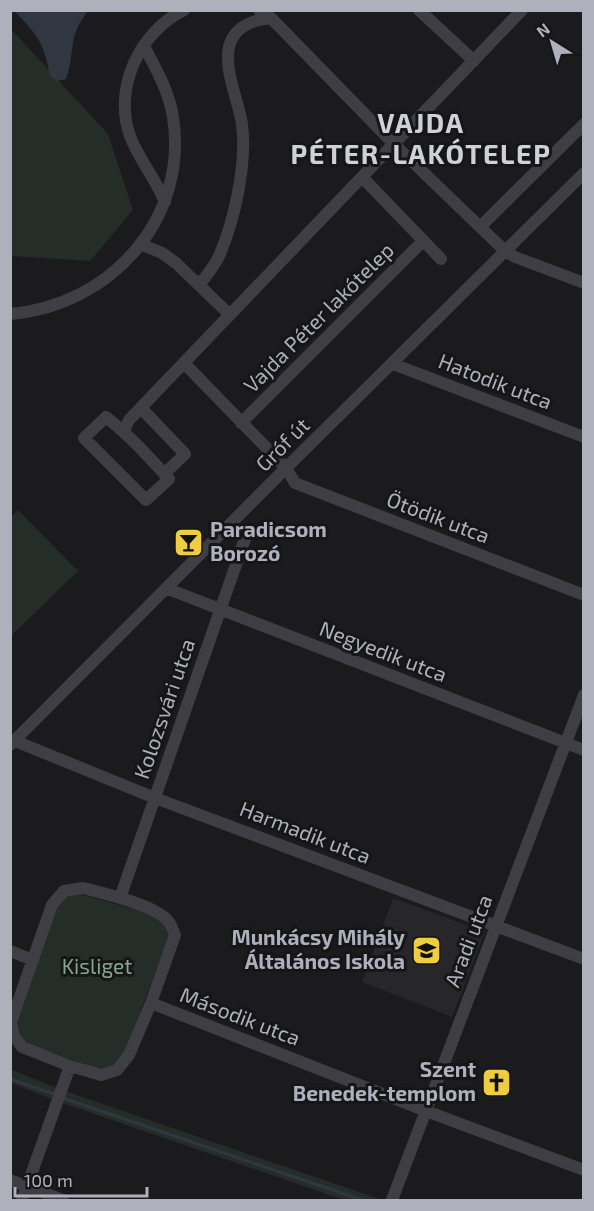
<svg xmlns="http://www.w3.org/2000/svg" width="594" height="1211" font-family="'Exo 2',sans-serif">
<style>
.built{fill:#27272a}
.green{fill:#242d27}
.water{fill:#303741}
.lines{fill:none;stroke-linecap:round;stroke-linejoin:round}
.stream{stroke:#303741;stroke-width:3}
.minor{stroke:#3e3e44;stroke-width:12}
.labels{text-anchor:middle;stroke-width:6;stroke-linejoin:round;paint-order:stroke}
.street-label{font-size:21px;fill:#aeb0bc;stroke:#161618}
.poi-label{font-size:21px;font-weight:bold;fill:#aeb0bc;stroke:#161618;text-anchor:end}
.park-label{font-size:21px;fill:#85a68c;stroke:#161618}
.district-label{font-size:27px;font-weight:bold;letter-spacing:1.5px;fill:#cfd0d8;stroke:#161618}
</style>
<rect width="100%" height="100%" fill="#1b1b1d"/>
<path class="built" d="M393,898L485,932L452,1017L362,982Z"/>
<path class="green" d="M10,28L108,134L133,210L90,261L11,256Z
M18,510L78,571L11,636V517Z
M80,894L155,915L164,924L169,936L125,1052L113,1065L98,1069L26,1043L20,1034L17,1022L57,909L67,896Z
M10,1069L62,1090L382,1200H344L57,1101L11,1083Z"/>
<path class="water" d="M14,11H88C67,37 76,50 66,79L57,81L50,76C44,43 38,35 14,11Z"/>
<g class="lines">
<path class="stream" d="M10,1079L57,1095
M63,1098L362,1200"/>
<path class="minor" d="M259,10L271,18L394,144L505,251L515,257L584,283
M419,10L474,61
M362,177L441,259
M165,202C156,179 139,160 130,136C113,89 139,32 184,10
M480,227L584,124
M140,244L162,253L176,263L230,315
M199,285C207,275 215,266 220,254C235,218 247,163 242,124C238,99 224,71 229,47C234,26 253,20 271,18
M10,314C110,306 189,219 173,117C169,91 156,69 144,46
M184,363L286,468L295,483L584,595
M393,364L584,437
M141,408L185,454L164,474
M106,417C129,435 149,457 169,479L146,500L84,438Z
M241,423L423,241
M124,431L129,420L522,10
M168,589L584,750
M15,741L155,798L584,959
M10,745L286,468L584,173
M83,888C103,893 157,905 169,922C172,926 173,931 175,935L151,1003L129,1055L117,1070L101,1075L70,1066L22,1047L14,1036L11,1022L52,905L64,891Z
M120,898L247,533
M10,951L33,960
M151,1003L426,1111L584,1170
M10,1180L63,1200
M22,1200L70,1066
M392,1200L584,695"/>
</g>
<defs>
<symbol id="bar-square" viewBox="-11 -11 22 22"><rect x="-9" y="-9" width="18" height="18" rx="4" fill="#efcd40" stroke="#161618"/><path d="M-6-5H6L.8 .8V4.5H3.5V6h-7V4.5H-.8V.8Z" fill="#111"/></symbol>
<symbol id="school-square" viewBox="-11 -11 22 22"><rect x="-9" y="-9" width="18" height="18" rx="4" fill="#efcd40" stroke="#161618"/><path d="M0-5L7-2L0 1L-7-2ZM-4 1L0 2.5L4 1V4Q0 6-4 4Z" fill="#111"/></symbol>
<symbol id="church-square" viewBox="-11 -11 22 22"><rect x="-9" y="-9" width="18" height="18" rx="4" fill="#efcd40" stroke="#161618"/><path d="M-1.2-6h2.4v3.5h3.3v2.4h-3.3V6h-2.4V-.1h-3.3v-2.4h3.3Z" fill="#111"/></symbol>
</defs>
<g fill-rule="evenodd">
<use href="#bar-square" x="172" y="526" width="33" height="33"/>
<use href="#school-square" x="410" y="934" width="33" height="33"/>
<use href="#church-square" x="480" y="1066" width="33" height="33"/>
</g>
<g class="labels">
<g class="street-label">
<text transform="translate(319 318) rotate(-45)" y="7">Vajda Péter lakótelep</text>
<text transform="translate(495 382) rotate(21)" y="7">Hatodik utca</text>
<text transform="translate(283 445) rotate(-45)" y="7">Gróf út</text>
<text transform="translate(438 518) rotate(21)" y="7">Ötödik utca</text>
<text transform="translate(383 652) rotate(21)" y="7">Negyedik utca</text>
<text transform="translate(165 709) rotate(-71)" y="7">Kolozsvári utca</text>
<text transform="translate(305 833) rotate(21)" y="7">Harmadik utca</text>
<text transform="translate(469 941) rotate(-69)" y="7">Aradi utca</text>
<text transform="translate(240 1017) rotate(21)" y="7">Második utca</text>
</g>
<g class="poi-label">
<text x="210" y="537" text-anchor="start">Paradicsom<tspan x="210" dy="24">Borozó</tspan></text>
<text x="405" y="945">Munkácsy Mihály<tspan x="405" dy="24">Általános Iskola</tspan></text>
<text x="476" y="1077">Szent<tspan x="476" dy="24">Benedek-templom</tspan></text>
</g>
<g class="park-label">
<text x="97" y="974">Kisliget</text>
</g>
<g class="district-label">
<text x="421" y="133">VAJDA<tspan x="421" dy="31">PÉTER-LAKÓTELEP</tspan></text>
</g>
</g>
<rect width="594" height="1211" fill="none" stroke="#aeb0bc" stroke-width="24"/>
<g transform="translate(552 42) rotate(323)" stroke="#161618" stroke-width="4.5" paint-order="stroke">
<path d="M0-4.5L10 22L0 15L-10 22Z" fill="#aeb0bc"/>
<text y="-9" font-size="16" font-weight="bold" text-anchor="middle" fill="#aeb0bc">N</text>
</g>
<path d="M15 1187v9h132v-9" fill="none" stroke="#aeb0bc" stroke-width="3"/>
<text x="24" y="1187" font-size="18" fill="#aeb0bc" stroke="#161618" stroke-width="4.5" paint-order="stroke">100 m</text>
</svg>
